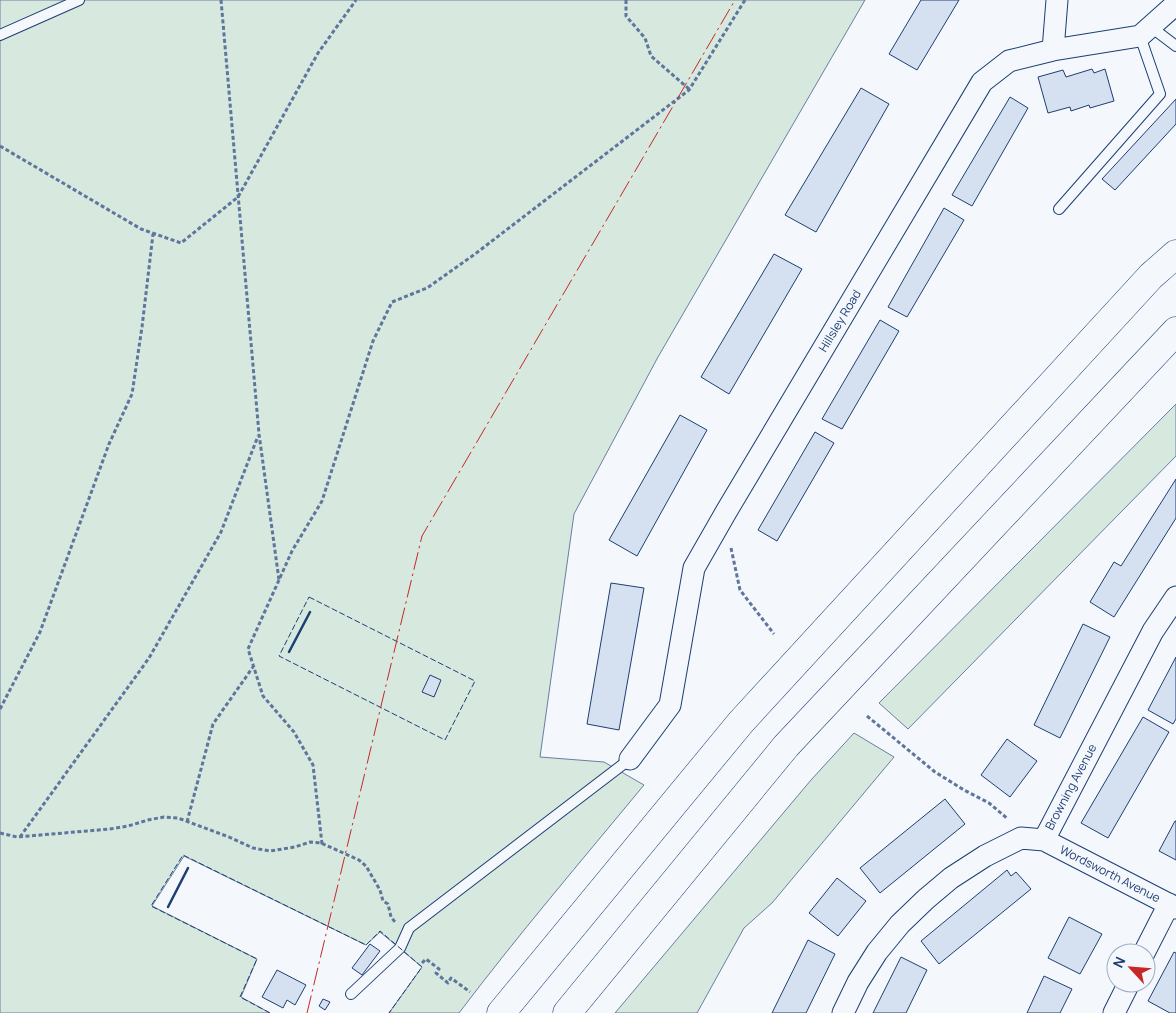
<svg xmlns="http://www.w3.org/2000/svg" width="1176" height="1013" font-family="Manrope,sans-serif">
<style>
.green{fill:#d7e8df;stroke:#687fa3}
.building{fill:#d5e0f0;stroke:#1d3f73}
.lines{fill:none;stroke-linecap:round;stroke-linejoin:round}
.service-casing{stroke:#1d3f73;stroke-width:12}
.minor-casing{stroke:#1d3f73;stroke-width:23}
.motorway-casing{stroke:#1d3f73;stroke-width:29}
.path{stroke:#5e769c;stroke-width:3;stroke-dasharray:4 2.5;stroke-linecap:butt}
.service{stroke:#f4f7fb;stroke-width:10}
.minor{stroke:#f4f7fb;stroke-width:21}
.motorway{stroke:#f4f7fb;stroke-width:28}
.fence{stroke:#1d3f73;stroke-width:1;stroke-dasharray:6 2.5;stroke-linecap:butt}
.wall{stroke:#1d3f73;stroke-width:2.5}
.power{stroke:#c62828;stroke-width:1;stroke-dasharray:18 4 2.5 4;stroke-linecap:butt}
.labels{text-anchor:middle;stroke-width:4;stroke-linejoin:round;paint-order:stroke}
.street-label{font-size:12px;fill:#1d3f73;stroke:#f4f7fb}
</style>
<rect width="100%" height="100%" fill="#f4f7fb"/>
<path class="green" d="M0,0H865L658,357L574,514L540,757L604,762L644,785C582,860 518,935 459,1013H389L422,967L380,932L366,945L184,856L152,906L257,959L241,997L270,1013H0Z
M1176,404V456L908,729L879,703Z
M854,733L894,757L772,903L744,928L697,1013H615L811,780Z"/>
<path class="building" d="M921,0H959L917,70L889,54Z
M1092,69L1094,73L1105,69L1114,101L1090,108L1089,105L1071,111L1070,107L1048,113L1038,77L1063,70L1066,77Z
M861,88L889,104L816,232L785,215Z
M1010,97L1028,108L972,206L952,195Z
M1176,99V124L1115,190L1102,179Z
M944,208L964,220L907,317L888,307Z
M774,254L802,269L729,394L701,377Z
M880,320L899,331L842,429L822,419Z
M680,415L707,430L637,556L609,540Z
M815,432L834,443L777,541L758,530Z
M1176,479V518L1114,617L1090,602L1114,562L1121,566Z
M611,583L644,588L619,730L587,724Z
M1083,624L1110,637L1060,738L1034,725Z
M1176,657V719L1173,724L1148,710Z
M430,675L441,680L434,697L422,692Z
M1143,717L1169,732L1108,838L1081,823Z
M1007,739L1037,761L1010,797L981,775Z
M945,799L965,824L880,893L860,868Z
M1175,821H1176V860L1159,851Z
M1007,870L1011,876L1016,872L1031,889L939,964L921,941Z
M837,878L866,901L838,936L809,913Z
M1069,917L1102,934L1080,974L1048,958Z
M808,940L835,954L806,1013H772Z
M370,944L380,951L362,975L352,968Z
M1174,952L1176,953V1013H1170L1148,1001Z
M901,957L927,970L906,1013H873Z
M277,970L306,985L295,1005L287,1000L283,1008L262,997Z
M1044,976L1072,989L1060,1013H1027Z
M323,999L330,1002L325,1010L319,1006Z"/>
<g class="lines">
<defs>
<path id="service" d="M1151,27L1176,46
M0,35L79,0
M1059,209L1160,94L1140,36
M351,994L400,948L409,928L630,759"/>
<path id="minor" d="M1053,50L1057,0
M630,759L670,705L694,568L726,512L982,82L1009,61L1053,50L1140,36L1176,4
M1044,840L1153,631L1176,597
M1144,953L1169,904
M843,1013L858,982L877,952L900,924L926,899L951,878L985,856L1021,838L1044,840L1176,908
M1114,1013L1129,983"/>
<path id="motorway" d="M501,1013L741,722L1151,276L1176,254
M567,1013L786,746L1176,331"/>
</defs>
<use href="#service" class="service-casing"/>
<use href="#minor" class="minor-casing"/>
<use href="#motorway" class="motorway-casing"/>
<path class="path" d="M221,0L259,434L279,580
M626,0V16L645,38L651,56L689,89
M0,146L141,229L181,243L238,197L318,53L356,0
M731,548L740,590L774,634
M0,709L40,632L109,444L132,394L142,327L153,234
M867,716L935,772L964,790L989,803L1008,819
M187,822L213,724L253,667
M0,833L17,837L110,829L128,826L148,820L164,817L178,818L229,837L253,848L270,851L295,847L310,842L321,843L359,860L366,866L380,890L383,901L388,904L391,917L395,922
M20,837L149,658L221,532L258,436
M322,844L313,765L294,732L263,696L248,649L292,551L322,501L373,341L392,302L427,288L475,254L689,90L745,0
M422,963L426,959L439,969L436,973L448,983L451,978L470,992"/>
<use href="#service" class="service"/>
<use href="#minor" class="minor"/>
<use href="#motorway" class="motorway"/>
<path class="fence" d="M309,597L475,681L445,740L279,656Z
M270,1013L240,997L257,959L151,906L183,855L366,945L380,931L422,967L389,1013"/>
<path class="wall" d="M289,652L310,612
M168,907L188,868"/>
<path class="power" d="M307,1013L422,536L735,0"/>
</g>
<g class="labels">
<g class="street-label">
<text transform="translate(840 321) rotate(-59)" y="4">Hillsley Road</text>
<text transform="translate(1071 787) rotate(-62)" y="4">Browning Avenue</text>
<text transform="translate(1110 874) rotate(27)" y="4">Wordsworth Avenue</text>
</g>
</g>
<g transform="translate(1131 968) rotate(296)"><circle r="24" fill="#f4f7fb" stroke="#9eadc5"/>
<path d="M0-4L9 19L0 12L-9 19Z" fill="#c62828"/>
<text y="-8" font-size="14" font-weight="bold" text-anchor="middle" fill="#1d3f73">N</text>
</g>
</svg>
